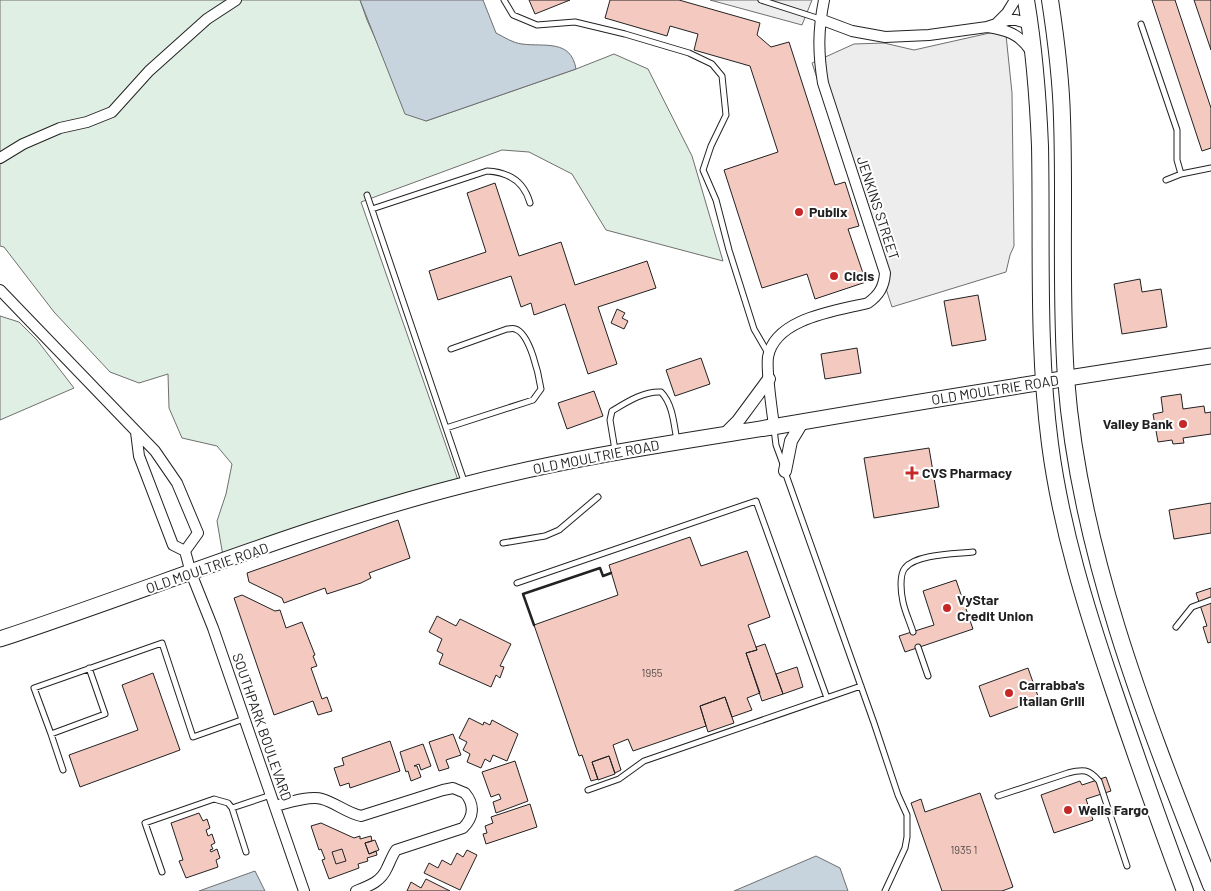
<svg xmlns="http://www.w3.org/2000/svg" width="1211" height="891" font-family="Barlow,sans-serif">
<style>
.green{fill:#e0efe3;stroke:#6f6f6f}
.parking{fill:#ededed;stroke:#6f6f6f}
.water{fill:#c7d3dd;stroke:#6f6f6f}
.building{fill:#f3c9c0;stroke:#222}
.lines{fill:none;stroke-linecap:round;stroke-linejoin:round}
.service-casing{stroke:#222;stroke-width:7}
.minor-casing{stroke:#222;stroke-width:12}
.tertiary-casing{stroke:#222;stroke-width:14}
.secondary-casing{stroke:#222;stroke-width:17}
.primary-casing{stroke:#222;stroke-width:18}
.service{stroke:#fff;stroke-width:5}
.minor{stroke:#fff;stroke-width:10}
.tertiary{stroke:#fff;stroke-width:12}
.secondary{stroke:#fff;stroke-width:15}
.primary{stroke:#fff;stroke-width:16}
.wall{stroke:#222;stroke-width:2.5}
.poi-dot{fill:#c62828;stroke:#fff;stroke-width:2}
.labels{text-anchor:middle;stroke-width:4;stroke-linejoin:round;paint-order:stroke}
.number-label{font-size:11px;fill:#564c4a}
.street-label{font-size:14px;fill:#222;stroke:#fff}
.poi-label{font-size:14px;font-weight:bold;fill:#222;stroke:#fff;text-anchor:start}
</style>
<rect width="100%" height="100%" fill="#fff"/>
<path class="green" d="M0,0H360L367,20L384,58L426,121L576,69L614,54L648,69L692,156L723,261L606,230L572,174L529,152L502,150L361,202L458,480L223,556L217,521L226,494L232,464L217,446L182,438L169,408L168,374L139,383L110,372L54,312L4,247L0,246Z
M0,316L19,322L37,340L74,388L0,420Z"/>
<path class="parking" d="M710,0H812L802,25Z
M994,32L1006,35L1012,93L1014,246L1010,255L1006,272L892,307L812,63L854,44L884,43L914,50Z"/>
<path class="water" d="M360,0H483L496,33C504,37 513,43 522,44C545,47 571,39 576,69L426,121L405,114Z
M816,856L840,868L848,891H734Z
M255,871L265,891H199Z"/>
<path class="building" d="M529,0H570L535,14Z
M610,0H679L760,23L757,35L771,47L789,42L835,185L845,182L859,226L848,229L866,282L815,299L807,274L762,288L724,170L778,152L750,66L694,50L698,34L670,26L667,36L605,18Z
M1152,0H1175L1211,108V148L1202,151Z
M1194,0H1211V50Z
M495,183L519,256L561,242L575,285L647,261L656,288L598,307L617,364L588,374L565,304L534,315L531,303L521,307L511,276L438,300L429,271L486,252L467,193Z
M1140,279L1142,292L1161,289L1167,327L1122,334L1114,284Z
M978,295L986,340L952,346L944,301Z
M617,309L625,313L622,318L628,321L624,329L611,323Z
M857,348L861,373L825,379L821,354Z
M701,358L710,384L675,396L666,370Z
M594,391L603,416L567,429L558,403Z
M1181,394L1183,409L1204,406L1205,413L1211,412V434L1183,438L1184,443L1173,444L1172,440L1158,442L1153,414L1163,412L1161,397Z
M929,448L939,507L874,518L864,458Z
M1211,503V533L1174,539L1169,510Z
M398,520L410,558L369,573L371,578L361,583L327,594L325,588L284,603L282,598L249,582L247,573Z
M690,537L701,566L747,551L770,617L748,625L757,650L746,653L760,693L747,698L752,710L732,717L725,697L700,706L706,726L633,751L628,739L613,745L621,770L615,773L609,756L592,762L598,779L591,781L582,755L579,756L534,625L618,595L609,565Z
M956,580L973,629L905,652L899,636L934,625L923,591Z
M1211,588V642L1208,643L1203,627L1207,626L1196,593Z
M242,595L275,611L280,610L286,628L302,622L315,655L313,656L317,666L311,668L322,699L327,697L332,711L318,715L313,701L274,715L234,598Z
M437,616L456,626L460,619L511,644L500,666L504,667L500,678L496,675L491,687L439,664L443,654L437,651L442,639L429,632Z
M765,644L783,694L762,701L746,653L757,650L756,647Z
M797,667L803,687L783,694L776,674Z
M1028,668L1039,699L990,717L979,686Z
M153,673L180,750L80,787L69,755L138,730L122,685Z
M725,697L734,723L708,732L700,706Z
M469,718L483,725L484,722L490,725L492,720L518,734L507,761L493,755L490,762L485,759L481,768L467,762L470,754L463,750L467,742L459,738Z
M453,734L461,755L446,760L449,768L439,771L429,742Z
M390,741L400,771L350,788L349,783L340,786L334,768L344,765L342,758Z
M423,744L431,766L421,770L419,764L414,766H417L421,777L411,781L408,771L406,772L400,752Z
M609,756L615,774L598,780L592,762Z
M515,761L528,801L496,813L493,802L501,799L499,794L491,797L482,772Z
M1106,777L1111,791L1086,799L1093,820L1054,833L1041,795L1080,781L1082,785Z
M980,793L1013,887L1002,891H942L911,803L921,799L925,812Z
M530,804L537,827L486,844L483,834L487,833L485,826L493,823L491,817Z
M199,813L203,821L207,819L210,828L206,830L208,836L212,834L215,843L211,845L213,849L210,850L211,852L217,849L220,858L216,860L218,867L186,878L179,861L183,860L171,823Z
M321,823L354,838L360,836V839L371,836L372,841L365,843L369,854L376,851L377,855L367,858L368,861L358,864L359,868L329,879L322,860L325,859L321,849L319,850L311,826Z
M375,840L379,850L369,854L365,843Z
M342,849L346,861L336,864L332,852Z
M467,850L477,855L460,890L424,873L429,863L438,868L442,860L451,865L457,853L463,857Z
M426,879L450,891H407L411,882L421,888Z"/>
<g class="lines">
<defs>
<path id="service" d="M504,0L513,15L537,25L575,22L625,34L689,53L712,64L722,76L726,115L711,146L703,170L716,200L729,250L754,329L769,355
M761,0L820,19
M1141,24L1177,130V160L1181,174
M1166,180L1181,174L1211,168
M367,195L465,484
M372,209L487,171C508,172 524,181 530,203
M446,428L533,400L541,389C539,376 530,333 515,329C513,328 510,329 507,329L451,349
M774,429L776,445L783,464
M615,450L610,420L612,411C627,402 644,391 661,392C673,404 674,425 677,441
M785,472L874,723L898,795L907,815V837L905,848L885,891
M503,543L545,536L559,530L598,497
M517,583L756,501L827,698
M1176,627L1192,607L1211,600
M913,632C910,622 905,612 903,602C901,593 899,575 905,568C916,554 956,554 973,552
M918,647L928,676
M89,668L105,714L51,734L34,688L162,643L193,737L244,719
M51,734L63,770
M588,790L619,779L644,761L861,686
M998,796L1068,773C1083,769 1089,769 1099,781L1127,866
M232,808L271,795
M162,872L145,823L214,799L228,803L232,808L246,852"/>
<path id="minor" d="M820,19L852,31L885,37L929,35L987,27L1008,20H1016L1030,24
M997,23L1007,13L1015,0
M988,27C1007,30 1019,34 1030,50
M0,158L23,144L60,128L87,122L112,112L149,71L207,19L236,0
M0,290L155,451L177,483L198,533L185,551
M774,426C772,409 766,373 768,357C775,318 836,311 868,303C879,295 884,287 885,273L823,83C818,53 818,30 824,0
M136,432L139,456L173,545L185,551
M185,551L191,573L213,628L304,891
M275,806C287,803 311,795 322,799C336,803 347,813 361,816L443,790L453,788L465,793C475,805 474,817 463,828L396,850C392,856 390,862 387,868C381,882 369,886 356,891"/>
<path id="tertiary" d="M725,434L738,421L769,379
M785,471L791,441L803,421"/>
<path id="secondary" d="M0,639C154,588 306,525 464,485C567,458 673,443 778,426C922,401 1066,378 1211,356"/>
<path id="primary" d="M1026,0C1034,48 1038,97 1040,146C1042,246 1037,345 1050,444C1061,528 1086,608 1113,688C1136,756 1160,824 1185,891
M1050,0C1056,39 1061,78 1062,118C1065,205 1060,292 1066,378C1079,553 1148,724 1211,885"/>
</defs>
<use href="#service" class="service-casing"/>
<use href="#minor" class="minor-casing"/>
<use href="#tertiary" class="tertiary-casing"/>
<use href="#secondary" class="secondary-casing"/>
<use href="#primary" class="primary-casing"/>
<use href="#service" class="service"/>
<use href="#minor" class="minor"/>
<use href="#tertiary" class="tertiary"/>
<use href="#secondary" class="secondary"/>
<use href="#primary" class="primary"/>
<path class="wall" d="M534,625L523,594L600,568L603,576L611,573"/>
</g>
<g class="poi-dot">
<circle cx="799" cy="212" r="5"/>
<circle cx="834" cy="276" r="5"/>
<circle cx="1183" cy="424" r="5"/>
<path d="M909.5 465.5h5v5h5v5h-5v5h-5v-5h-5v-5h5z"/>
<circle cx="947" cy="608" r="5"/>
<circle cx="1009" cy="693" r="5"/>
<circle cx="1068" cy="810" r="5"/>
</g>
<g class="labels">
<g class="number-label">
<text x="652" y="677">1955</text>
<text x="964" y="854">1935 1</text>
</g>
<g class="street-label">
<text transform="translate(878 208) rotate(72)" y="5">JENKINS STREET</text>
<text transform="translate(995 390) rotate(-9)" y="5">OLD MOULTRIE ROAD</text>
<text transform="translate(596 457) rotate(-11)" y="5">OLD MOULTRIE ROAD</text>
<text transform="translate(207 568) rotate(-19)" y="5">OLD MOULTRIE ROAD</text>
<text transform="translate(262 727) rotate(71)" y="5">SOUTHPARK BOULEVARD</text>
</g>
<g class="poi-label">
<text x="809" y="217">Publix</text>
<text x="844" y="281">Cicis</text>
<text x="1173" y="429" text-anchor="end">Valley Bank</text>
<text x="922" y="478">CVS Pharmacy</text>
<text x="957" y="605">VyStar<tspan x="957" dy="16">Credit Union</tspan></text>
<text x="1019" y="690">Carrabba's<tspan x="1019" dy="16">Italian Grill</tspan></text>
<text x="1078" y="815">Wells Fargo</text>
</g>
</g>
</svg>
